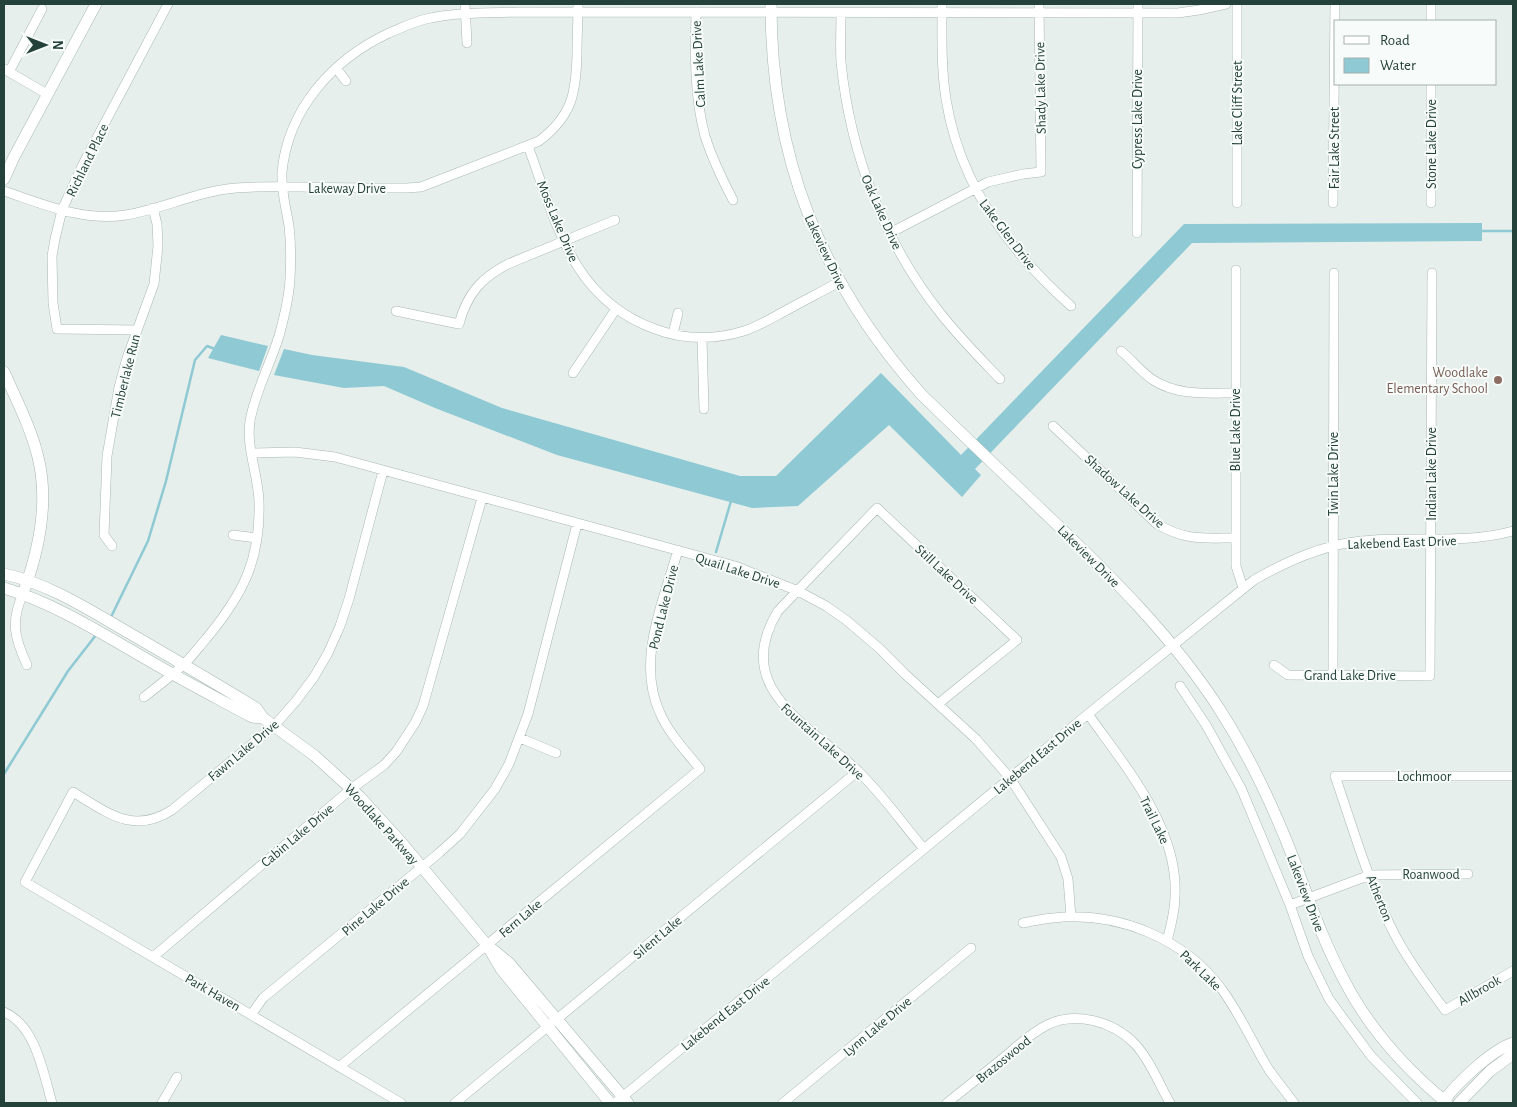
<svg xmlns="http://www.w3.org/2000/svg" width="1517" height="1107" font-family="'Alegreya Sans',sans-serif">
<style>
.water{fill:#8ec9d4}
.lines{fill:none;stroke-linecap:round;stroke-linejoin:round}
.stream{stroke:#8ec9d4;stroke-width:2.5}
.minor-casing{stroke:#a8b8b2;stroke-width:10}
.tertiary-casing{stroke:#a8b8b2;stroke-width:12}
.minor{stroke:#fff;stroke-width:9}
.tertiary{stroke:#fff;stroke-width:11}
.education-dot{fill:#8d6e63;stroke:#f7fbf9;stroke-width:2}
.labels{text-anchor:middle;stroke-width:4;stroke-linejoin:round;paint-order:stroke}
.street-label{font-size:14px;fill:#24423a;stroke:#f7fbf9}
.education-label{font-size:14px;fill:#785e54;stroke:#f7fbf9;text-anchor:end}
</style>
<rect width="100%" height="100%" fill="#e6efeb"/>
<path class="water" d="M1482,223V241L1192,243L975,469L981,475L962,497L889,425L798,506L752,508L557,455L435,408L384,386L344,388L274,375L284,349L312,355L404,367L502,408L740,476H776L881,373L961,455L1184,224Z
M221,335L268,346L259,371L208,358Z"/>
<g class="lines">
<path class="stream" d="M1480,231H1513
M716,552L731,501
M111,617L148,541L166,481L195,360L207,346L215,349
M4,774L68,671L96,635"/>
<defs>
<path id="minor" d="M465,4L467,43
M942,4C942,35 941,67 946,99C959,183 1009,251 1071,306
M696,12C695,54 694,95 705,136C712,158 722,179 733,200
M841,13C841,29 840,46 841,62C850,153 884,243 941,314C959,337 980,358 1000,379
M1431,21V4
M336,68L346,81
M4,69L47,94
M9,72L42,9
M528,146C556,221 571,299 655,329C684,340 714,340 744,331C759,326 772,318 785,311C803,301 821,292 839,282
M4,191C43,204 83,222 126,215C163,209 198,191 236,188C258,186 279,187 301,187C336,188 372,188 407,188L421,187L539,141C572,116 576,94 577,54C577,37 578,21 578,4
M1237,203V4
M1333,203L1335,4
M1431,203V84
M890,233L988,182L1023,174L1041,172L1039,4
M1137,233L1138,4
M1236,270V566L1243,588
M396,311L459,324C467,294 481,278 508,264L615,220
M137,330L57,329L53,303L52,256L55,239L62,210L83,164L168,4
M673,334L678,313
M702,339L704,409
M1121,351C1132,360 1141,372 1153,380C1178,396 1207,393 1236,393
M573,373L616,309
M1053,426L1157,524C1186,541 1203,538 1235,538
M251,453L295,452L335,457L735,566L798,591L826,606L846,620L879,648L905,674L976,739L1010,778L1061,857L1068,879L1071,917
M383,471L349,599L340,626L328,653L314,677L296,701L274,726L172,810C133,835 108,813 73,792L25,882L401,1103
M233,535L257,538
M112,546L104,535L107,456L119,387L127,358L154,284L158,246L157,224L153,208
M23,594C10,622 15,639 27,665
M1274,665L1288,675L1430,676L1432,273
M1333,675L1334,273
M1180,686L1206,725L1241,788L1290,905
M144,697C157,687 170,677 182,666C191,658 198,648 206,639C243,594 261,560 259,501C258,474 246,448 250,421C255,392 270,365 279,336C284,318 289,298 290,279C291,261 291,243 289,226C286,208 281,190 282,172C288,109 333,59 389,33C401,28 413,22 426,19C457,12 489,13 520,12L1178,13L1199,10L1226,4
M1088,714C1125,766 1179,829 1175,896C1175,911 1171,926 1167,941
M520,738L556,753
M1513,776H1335C1353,828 1370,888 1396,937C1410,963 1427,986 1445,1010L1513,971
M924,849C902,823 882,794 858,771C810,725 730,689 778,611L877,508L1017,640L938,704
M1023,923C1032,921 1043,919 1053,918C1117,911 1185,938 1223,991C1241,1016 1253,1044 1269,1070C1277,1081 1286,1092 1294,1103
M153,957L351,789L384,765L396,752L415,723L423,706L482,498
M4,1012C36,1026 43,1072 52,1103
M251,1015L263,998L439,853L460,834L495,789L509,764L528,714L577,524
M339,1067L700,769C686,751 669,734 660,713C636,661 663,602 678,550
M162,1103L177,1077
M455,1103L858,771
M615,1103L1088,714L1254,580C1287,561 1322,545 1361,541C1412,535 1463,545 1513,531
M783,1103L971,948
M947,1103C967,1087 987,1071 1007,1055C1019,1044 1032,1033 1047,1025C1075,1011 1113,1021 1135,1044C1150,1060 1159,1084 1170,1103
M1417,1103L1371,1056L1329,999L1308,956L1290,905L1370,875L1468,874"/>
<path id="tertiary" d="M771,4C771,157 820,280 921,394C963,435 1005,475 1048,516C1111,576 1173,637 1220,710C1250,757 1274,808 1294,860C1309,900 1323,941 1344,980C1368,1027 1407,1070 1447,1103
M4,179L14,157L96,4
M4,372C16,399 31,428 38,457C49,501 40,546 25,588
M4,574C47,583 86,608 124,630C169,656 212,681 256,708L263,718L315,756L360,797L401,842L487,945L501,969L610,1103
M4,588C56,604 101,633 148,660C182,680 217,698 252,717L263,718
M492,949L509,963L628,1103
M1442,1103C1456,1084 1490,1051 1513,1043
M1459,1103L1490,1071L1513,1054"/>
</defs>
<use href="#minor" class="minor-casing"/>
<use href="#tertiary" class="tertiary-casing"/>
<use href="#minor" class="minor"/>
<use href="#tertiary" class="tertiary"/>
</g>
<circle class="education-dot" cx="1498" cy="380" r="5"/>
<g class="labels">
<g class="street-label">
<text transform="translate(698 64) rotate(-93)" y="5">Calm Lake Drive</text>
<text transform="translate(1040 88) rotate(-91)" y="5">Shady Lake Drive</text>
<text transform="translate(1237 103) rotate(-90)" y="5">Lake Cliff Street</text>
<text transform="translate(1137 119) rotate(-90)" y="5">Cypress Lake Drive</text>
<text transform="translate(1431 144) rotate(-90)" y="5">Stone Lake Drive</text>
<text transform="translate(1334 148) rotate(-90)" y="5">Fair Lake Street</text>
<text transform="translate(87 160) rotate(-64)" y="5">Richland Place</text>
<text x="347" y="193">Lakeway Drive</text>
<text transform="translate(882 212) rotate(66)" y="5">Oak Lake Drive</text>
<text transform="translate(558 221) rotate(67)" y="5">Moss Lake Drive</text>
<text transform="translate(1008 234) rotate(53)" y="5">Lake Glen Drive</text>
<text transform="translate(826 252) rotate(65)" y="5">Lakeview Drive</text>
<text transform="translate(125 376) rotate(-76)" y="5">Timberlake Run</text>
<text transform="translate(1235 430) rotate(-90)" y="5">Blue Lake Drive</text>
<text transform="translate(1333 474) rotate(-90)" y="5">Twin Lake Drive</text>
<text transform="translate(1431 474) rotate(-90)" y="5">Indian Lake Drive</text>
<text transform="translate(1125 491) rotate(42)" y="5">Shadow Lake Drive</text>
<text transform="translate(1402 542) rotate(-2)" y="5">Lakebend East Drive</text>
<text transform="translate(1089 556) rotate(45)" y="5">Lakeview Drive</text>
<text transform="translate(738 570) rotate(18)" y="5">Quail Lake Drive</text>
<text transform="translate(947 574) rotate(43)" y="5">Still Lake Drive</text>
<text transform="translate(663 607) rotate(-76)" y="5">Pond Lake Drive</text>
<text x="1350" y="680">Grand Lake Drive</text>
<text transform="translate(823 741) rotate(42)" y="5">Fountain Lake Drive</text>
<text transform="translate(243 750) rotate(-40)" y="5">Fawn Lake Drive</text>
<text transform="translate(1037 756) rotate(-40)" y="5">Lakebend East Drive</text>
<text x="1424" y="781">Lochmoor</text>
<text transform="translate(1155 820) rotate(64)" y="5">Trail Lake</text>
<text transform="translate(382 824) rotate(48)" y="5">Woodlake Parkway</text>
<text transform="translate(297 835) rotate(-40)" y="5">Cabin Lake Drive</text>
<text x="1431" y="879">Roanwood</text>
<text transform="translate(1306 893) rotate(69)" y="5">Lakeview Drive</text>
<text transform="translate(1380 898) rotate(68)" y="5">Atherton</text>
<text transform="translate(375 906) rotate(-40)" y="5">Pine Lake Drive</text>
<text transform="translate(520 918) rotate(-40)" y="5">Fern Lake</text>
<text transform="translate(657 937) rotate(-40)" y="5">Silent Lake</text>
<text transform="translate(1201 970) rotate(44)" y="5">Park Lake</text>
<text transform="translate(1479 990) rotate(-30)" y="5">Allbrook</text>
<text transform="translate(213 992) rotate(30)" y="5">Park Haven</text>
<text transform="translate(725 1013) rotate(-39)" y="5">Lakebend East Drive</text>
<text transform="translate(877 1026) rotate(-40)" y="5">Lynn Lake Drive</text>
<text transform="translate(1003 1059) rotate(-39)" y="5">Brazoswood</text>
</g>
<g class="education-label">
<text x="1488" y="377">Woodlake<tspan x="1488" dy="16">Elementary School</tspan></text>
</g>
</g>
<rect width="1517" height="1107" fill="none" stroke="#24423a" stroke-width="10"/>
<rect x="1334" y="20" width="162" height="65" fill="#f7fbf9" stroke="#a3b1ad"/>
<rect x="1344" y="36" width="25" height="8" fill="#ffffff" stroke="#a3b1ad"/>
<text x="1380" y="45" font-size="15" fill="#24423a">Road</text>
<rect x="1344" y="58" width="25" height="15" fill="#8ec9d4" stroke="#a3b1ad"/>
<text x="1380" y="70" font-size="15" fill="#24423a">Water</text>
<g transform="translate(45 45) rotate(90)" stroke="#f7fbf9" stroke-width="4" paint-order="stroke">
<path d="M0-4L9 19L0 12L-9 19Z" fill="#24423a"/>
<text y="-8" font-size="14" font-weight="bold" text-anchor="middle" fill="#24423a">N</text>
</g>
</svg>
